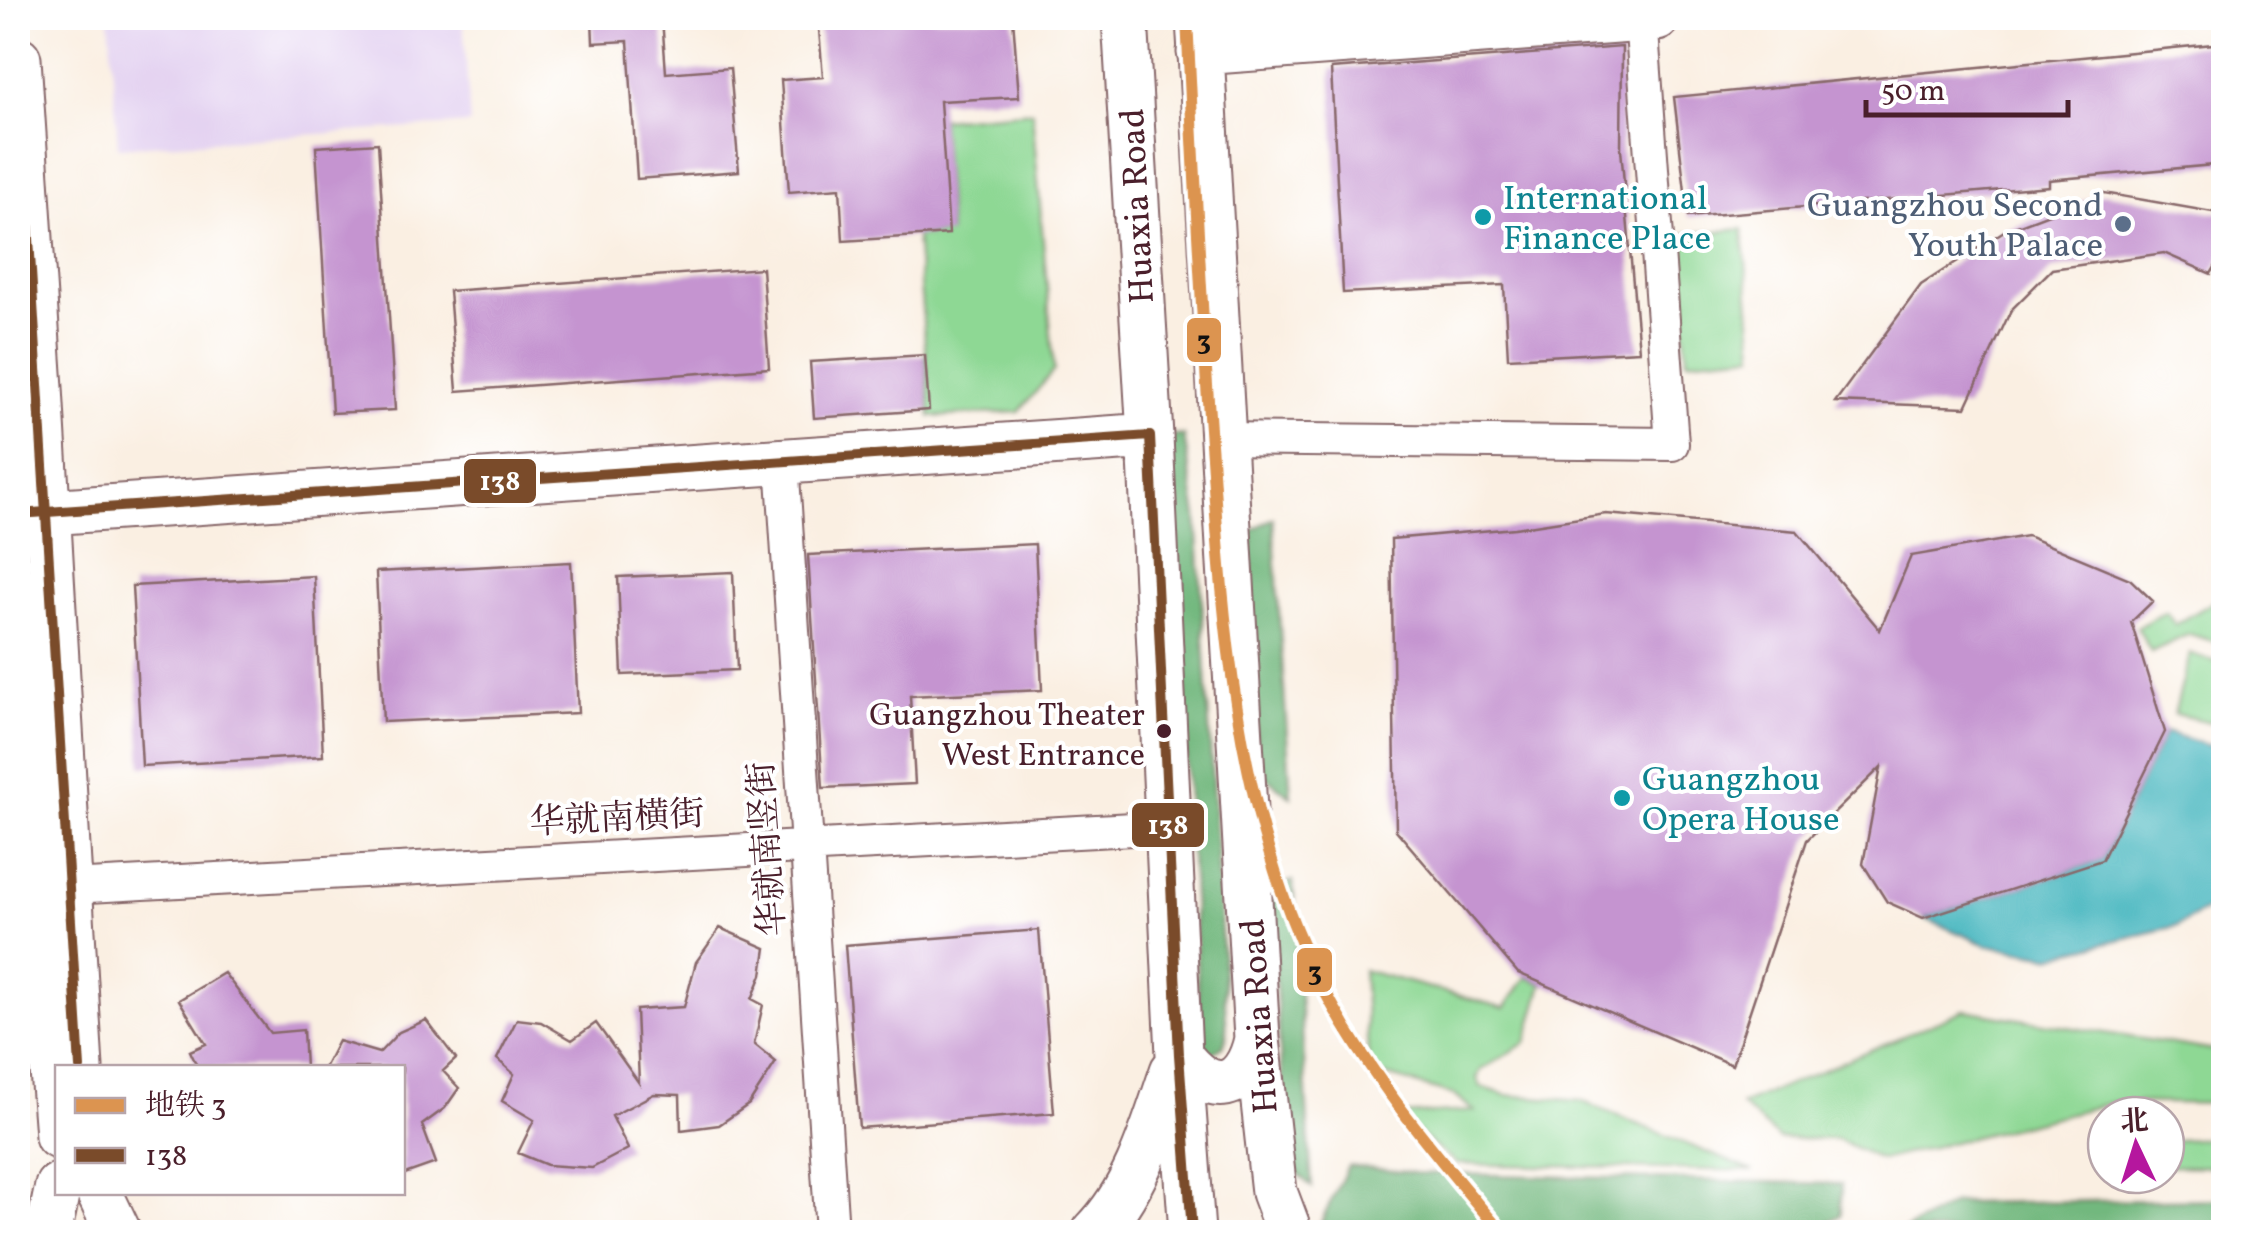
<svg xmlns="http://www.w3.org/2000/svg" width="2241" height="1250" font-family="Vollkorn,'Noto Serif SC',serif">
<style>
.built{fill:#e4d3f1}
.green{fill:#8ed894;stroke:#6c7c60;stroke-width:2.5}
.forest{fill:#72b87e;stroke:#5e6c54;stroke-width:2.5}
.water{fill:#48b7c0;stroke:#496b76;stroke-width:2.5}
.building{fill:#c594d0}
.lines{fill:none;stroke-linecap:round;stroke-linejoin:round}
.street-casing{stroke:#88686b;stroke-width:36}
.secondary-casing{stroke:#88686b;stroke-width:49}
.street{stroke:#fff;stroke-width:32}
.secondary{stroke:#fff;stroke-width:45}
.bus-1-casing{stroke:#fff;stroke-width:18}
.bus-1{stroke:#7a4b2a;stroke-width:10}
.metro-1-casing{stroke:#fff;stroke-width:20}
.metro-1{stroke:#dc9450;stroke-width:12}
.culture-dot{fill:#0f9aa8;stroke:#fff;stroke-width:4}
.service-dot{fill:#5c6f8a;stroke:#fff;stroke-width:4}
.bus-dot{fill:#4a1f2b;stroke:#fff;stroke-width:4}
.labels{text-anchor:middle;stroke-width:8;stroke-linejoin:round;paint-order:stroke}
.bus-label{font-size:32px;fill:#4a1f2b;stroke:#fff;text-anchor:end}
.culture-label{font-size:35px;fill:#0d838f;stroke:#fff;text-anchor:start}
.service-label{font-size:35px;fill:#4e5e75;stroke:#fff;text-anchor:end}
.street-label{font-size:35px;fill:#4a1f2b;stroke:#fff}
.line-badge{stroke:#fff;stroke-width:4}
.badge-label{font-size:28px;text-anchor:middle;font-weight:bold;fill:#fff}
.pale-badge-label{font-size:28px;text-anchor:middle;font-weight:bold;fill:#111}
</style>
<rect width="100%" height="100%" fill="#fff"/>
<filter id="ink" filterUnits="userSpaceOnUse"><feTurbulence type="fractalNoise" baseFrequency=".01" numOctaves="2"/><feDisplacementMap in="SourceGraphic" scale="20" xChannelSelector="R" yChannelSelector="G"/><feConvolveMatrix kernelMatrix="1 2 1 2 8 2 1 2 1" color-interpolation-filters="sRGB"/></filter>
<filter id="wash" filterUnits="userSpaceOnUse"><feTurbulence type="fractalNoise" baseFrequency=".0048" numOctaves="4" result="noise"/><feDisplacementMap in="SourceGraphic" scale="40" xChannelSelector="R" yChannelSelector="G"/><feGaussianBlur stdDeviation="2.25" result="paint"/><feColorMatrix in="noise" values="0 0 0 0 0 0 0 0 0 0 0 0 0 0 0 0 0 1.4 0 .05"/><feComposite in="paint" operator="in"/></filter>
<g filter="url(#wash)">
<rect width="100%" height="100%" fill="#faefe2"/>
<path class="built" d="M109,18H463L470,124L118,147Z"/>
<path class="green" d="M1032,111L1054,370L1019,412L931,417L916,236L949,233L941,119Z
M1743,229L1754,354L1687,360L1677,235Z
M2223,596V644L2189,634L2151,652L2137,627L2166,612L2175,625Z
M2190,654L2223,664V725L2174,714Z
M1363,970L1505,1008L1526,977L1543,984L1526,1043L1481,1070L1477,1078L1481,1087L1506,1095L1581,1101L1753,1171L1457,1164L1395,1115L1474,1111L1454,1095L1369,1071Z
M1964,1010L2223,1052V1104L2115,1102L1881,1160L1837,1139H1779L1741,1105Z
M2223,1137V1167L2166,1166V1141Z"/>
<path class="forest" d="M1168,435L1184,436L1197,516L1227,1036L1223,1046L1211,1054L1201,1045Z
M1273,518L1291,797L1256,769L1250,531Z
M1293,881L1312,1187L1290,1167L1285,1135L1270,889Z
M1348,1166L1415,1173L1841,1184V1215L1810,1232H1336L1321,1222Z
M2223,1199V1232H1901L1954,1203Z"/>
<path class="water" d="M2165,732L2223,750V901L2177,926L2050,956L1987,945L1923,918L2102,860Z"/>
<g id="blocks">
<path class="building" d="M592,18H662L666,73L730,68L739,171L637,179L628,41L593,43Z
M818,18H1013L1019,97L940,101L949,234L843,241L840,188L789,192L781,80L823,77Z
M2224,43V164L2049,180V186L1688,217L1674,97Z
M1622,47L1621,149L1639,351L1508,358L1504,285L1343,293L1331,69Z
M378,143L395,410L332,413L316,147Z
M2104,193L2224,214V252L2211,274L2164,253L2052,269L2011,310L1966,407L1835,402L1921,285L2004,231Z
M762,268L769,368L457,391L449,291Z
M925,355L929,410L814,418L810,362Z
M1606,514L1797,531L1880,630L1911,556L2027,536L2130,579L2153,601L2131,622L2165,732L2102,860L1923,918L1887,902L1863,864L1881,767L1807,840L1732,1065L1518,973L1396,830L1391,539L1515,528Z
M1035,544L1042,690L910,696L915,784L823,788L808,555Z
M571,562L578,713L383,722L376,572Z
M733,572L737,670L622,675L618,577Z
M314,576L323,756L142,766L132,586Z
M720,928L766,948L762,975L752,999L763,1005L754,1044L776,1062L749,1104L719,1125L681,1130L680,1095L654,1094L612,1116L628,1149L592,1168L547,1165L518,1153L534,1120L502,1101L514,1074L497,1059L517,1019L541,1022L572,1040L596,1023L639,1083L636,1010L684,1007L696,962Z
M1039,930L1054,1113L859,1128L845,945Z
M224,973L270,1033L303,1030L305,1068H198L190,1051L206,1044L179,1000Z
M426,1020L456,1059L443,1071L459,1088L445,1108L422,1125L436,1163L402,1175V1068H324L338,1041L379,1053L399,1032Z"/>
</g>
</g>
<g filter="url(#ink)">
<use href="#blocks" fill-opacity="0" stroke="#88686b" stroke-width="2.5"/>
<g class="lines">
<defs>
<path id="street" d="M1222,439L1672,444L1641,18
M782,461L832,1232
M70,887L1169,827"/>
<path id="secondary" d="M1125,18L1150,436L1179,1055L1192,1232
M1199,18L1257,1039L1274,1192L1289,1232
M1200,52L1657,18
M18,59L40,388L80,1068
M18,514L1150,436
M18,613L58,1136
M1179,1055C1210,1099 1246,1091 1257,1039
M99,1192L118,1232
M44,1232L51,1220L58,1186
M1095,1232C1137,1189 1154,1127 1173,1071"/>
</defs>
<use href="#street" class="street-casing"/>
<use href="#secondary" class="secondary-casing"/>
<use href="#street" class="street"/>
<use href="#secondary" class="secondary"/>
<defs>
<path id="bus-1" d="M18,59L80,1068
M18,514L1150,436L1179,1055L1192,1232"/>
</defs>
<use href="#bus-1" class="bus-1-casing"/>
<use href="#bus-1" class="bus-1"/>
<defs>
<path id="metro-1" d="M1187,18C1194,164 1201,311 1212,457C1223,624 1236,791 1303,946C1349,1053 1427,1144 1501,1232"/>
</defs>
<use href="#metro-1" class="metro-1-casing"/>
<use href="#metro-1" class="metro-1"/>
</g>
</g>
<g class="culture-dot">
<circle cx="1483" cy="217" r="10"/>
<circle cx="1622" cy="798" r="10"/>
</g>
<circle class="service-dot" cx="2123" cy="224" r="10"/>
<circle class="bus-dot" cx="1164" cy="731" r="9"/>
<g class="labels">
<g class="bus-label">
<text x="1145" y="725">Guangzhou Theater<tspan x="1145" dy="40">West Entrance</tspan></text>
</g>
<g class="culture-label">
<text x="1503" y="209">International<tspan x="1503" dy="40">Finance Place</tspan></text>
<text x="1642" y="790">Guangzhou<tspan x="1642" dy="40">Opera House</tspan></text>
</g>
<g class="service-label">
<text x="2103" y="216">Guangzhou Second<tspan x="2103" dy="40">Youth Palace</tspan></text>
</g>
<g class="street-label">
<text transform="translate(1136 206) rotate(-93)" y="12">Huaxia Road</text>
<text transform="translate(617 817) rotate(-3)" y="12">华就南横街</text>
<text transform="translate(766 849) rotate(-94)" y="12">华就南竖街</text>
<text transform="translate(1258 1016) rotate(-94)" y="12">Huaxia Road</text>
</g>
</g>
<g class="line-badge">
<rect x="1185" y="316" width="38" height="48" rx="10" fill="#dc9450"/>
<rect x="462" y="457" width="76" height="48" rx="10" fill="#7a4b2a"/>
<rect x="1130" y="801" width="76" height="48" rx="10" fill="#7a4b2a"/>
<rect x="1295" y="946" width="39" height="48" rx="10" fill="#dc9450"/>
</g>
<g class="badge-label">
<text x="500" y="490">138</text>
<text x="1168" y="834">138</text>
</g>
<g class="pale-badge-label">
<text x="1204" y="349">3</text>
<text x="1315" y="980">3</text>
</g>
<rect width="2241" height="1250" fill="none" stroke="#fff" stroke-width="60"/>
<rect x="55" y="1065" width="350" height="130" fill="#ffffff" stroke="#b7a5aa" stroke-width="2.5"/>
<rect x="75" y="1098" width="50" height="15" fill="#dc9450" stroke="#b7a5aa" stroke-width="2.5"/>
<text x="145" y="1115" font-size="30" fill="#4a1f2b">地铁 3</text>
<rect x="75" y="1148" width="50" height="15" fill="#7a4b2a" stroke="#b7a5aa" stroke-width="2.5"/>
<text x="145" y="1165" font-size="30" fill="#4a1f2b">138</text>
<g transform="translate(2136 1145) rotate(356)"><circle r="48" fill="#ffffff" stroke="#b7a5aa" stroke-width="2.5"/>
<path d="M0-8L18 38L0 25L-18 38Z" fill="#b5179e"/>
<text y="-15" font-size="28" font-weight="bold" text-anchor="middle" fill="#4a1f2b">北</text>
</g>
<path d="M1866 100v15h202v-15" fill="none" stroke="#4a1f2b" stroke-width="5"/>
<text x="1881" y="100" font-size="30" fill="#4a1f2b" stroke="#ffffff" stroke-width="8" paint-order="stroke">50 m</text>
</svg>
